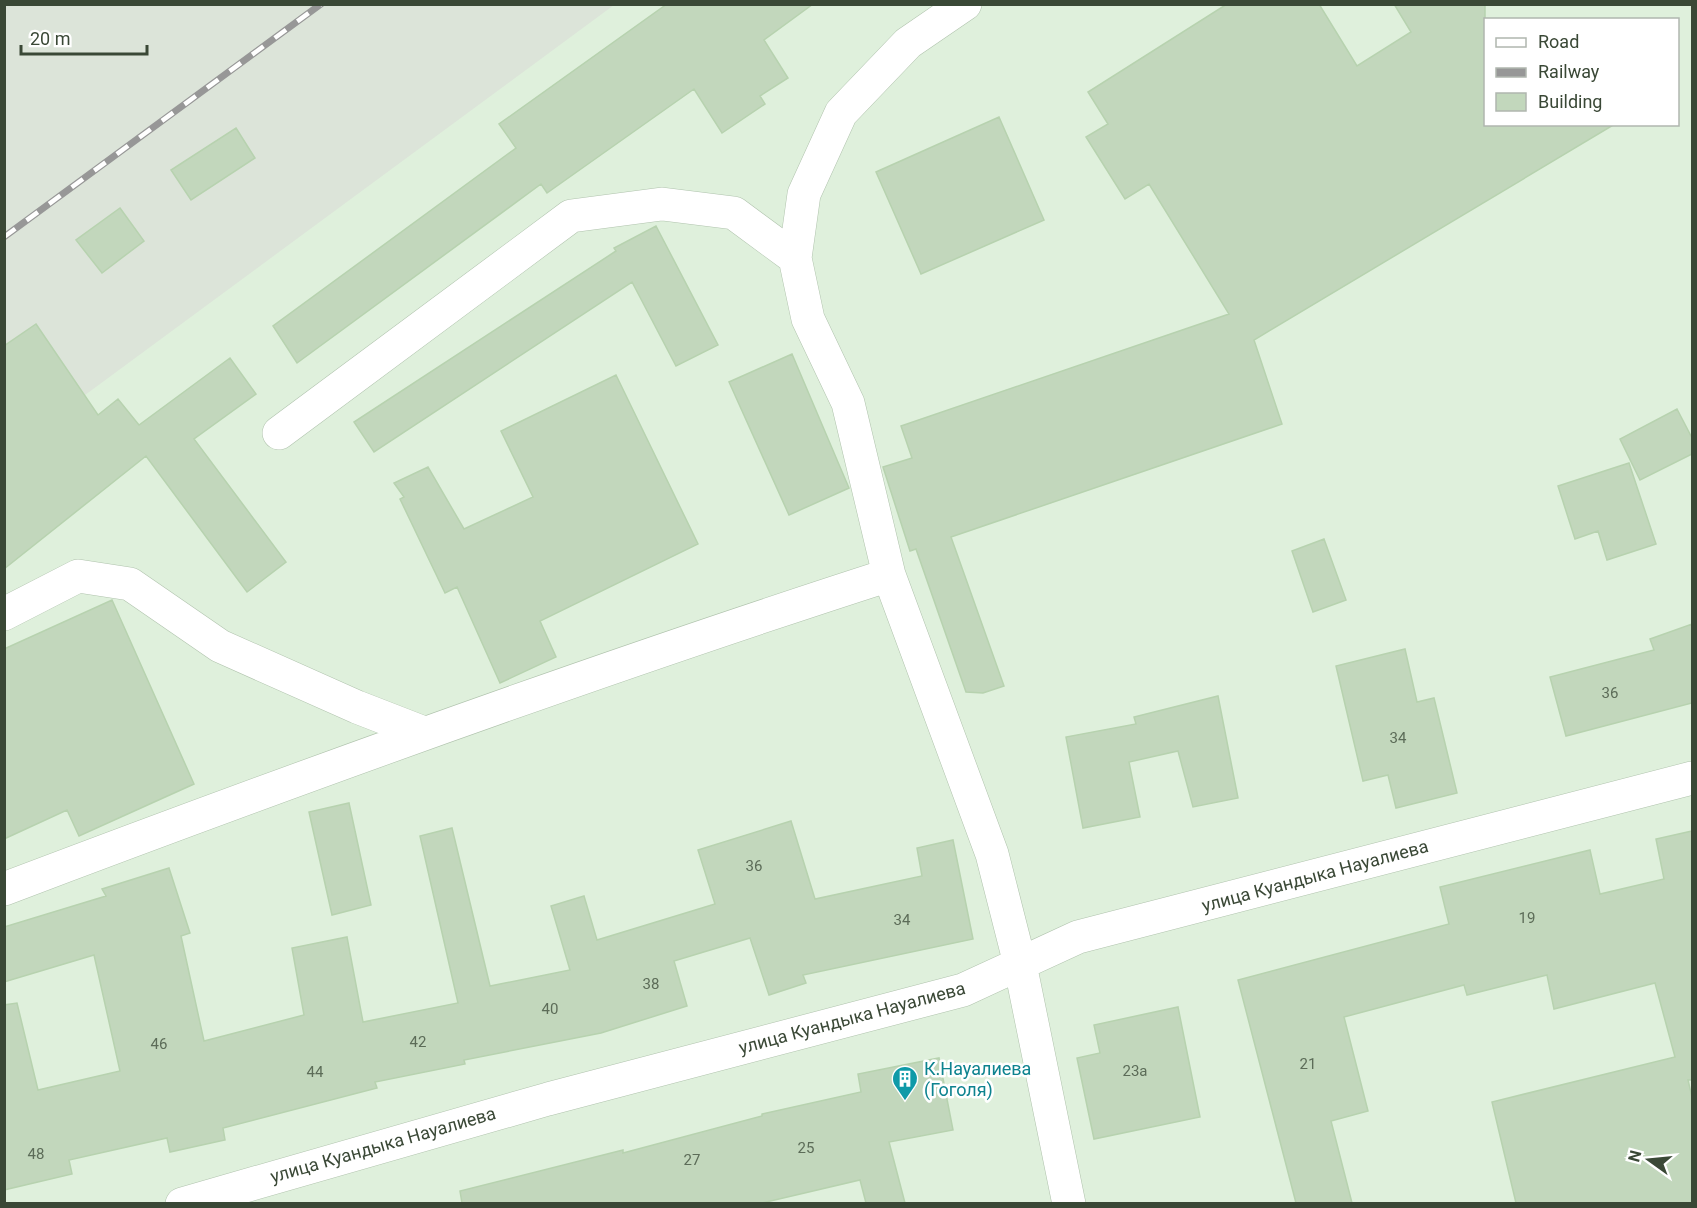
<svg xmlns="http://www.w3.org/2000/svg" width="1697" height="1208" font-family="Roboto,sans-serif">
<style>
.residential{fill:#dff0dc;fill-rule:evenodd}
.industrial{fill:#dce4d9}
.building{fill:#c2d7bc;stroke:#b7d2af;stroke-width:1.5}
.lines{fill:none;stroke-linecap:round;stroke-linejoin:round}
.minor-casing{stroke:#b0c3ad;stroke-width:34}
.minor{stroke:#fff;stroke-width:33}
.rail-casing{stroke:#979797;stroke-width:7}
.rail{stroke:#fff;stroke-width:4.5;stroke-dasharray:14;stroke-linecap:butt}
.labels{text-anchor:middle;stroke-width:5;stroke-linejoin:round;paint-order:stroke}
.number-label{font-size:15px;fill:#5c6c58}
.street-label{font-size:18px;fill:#3a4836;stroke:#fff}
.culture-label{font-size:18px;fill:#0d838f;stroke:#fff;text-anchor:start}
</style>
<rect width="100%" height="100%" fill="#e9f4e8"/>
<path class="residential" d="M5,5H1692V1203H5ZM1486,20H1678V124H1486Z"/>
<path class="industrial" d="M5,5H614L5,454Z"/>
<path class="building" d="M667,4H813L764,40L788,78L760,96L765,104L722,133L694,89L547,193L541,184L297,363L273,326L516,148L499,124Z
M1227,4H1319L1357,66L1411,32L1394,4H1485V124H1615L1254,340L1282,424L951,537L1004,686L983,693L966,692L916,549L910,551L883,467L912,458L901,426L1229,314L1149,184L1125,199L1086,137L1108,124L1088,92Z
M999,117L1044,220L921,274L876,172Z
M236,128L255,158L191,200L171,170Z
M120,208L144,241L102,273L76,240Z
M656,226L718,345L676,366L632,282L374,452L354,422L616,251L614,248Z
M36,324L98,415L118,399L139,425L230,358L256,394L194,439L286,562L247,592L146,456L4,569V346Z
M792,354L849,488L789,515L729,382Z
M616,375L698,544L540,621L556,657L500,683L457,587L445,593L400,499L404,497L394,483L428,467L464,529L533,497L501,431Z
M1677,409L1692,438V454L1640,480L1620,439Z
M1629,463L1656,544L1607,560L1598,531L1575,539L1558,486Z
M1324,539L1346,600L1313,612L1292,551Z
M112,600L194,784L79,836L67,810L4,839V649Z
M1692,624V703L1566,736L1550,677L1654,650L1650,639Z
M1405,649L1417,702L1434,698L1457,793L1396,808L1388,775L1363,781L1336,666Z
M1218,696L1238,798L1193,807L1178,751L1129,762L1140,817L1083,828L1066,737L1136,724L1134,717Z
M349,803L371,905L332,915L309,812Z
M791,821L815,899L922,876L917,848L953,840L973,939L803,975L806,983L769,995L750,938L674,961L687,1006L601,1033L464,1060L465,1064L375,1082L377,1088L223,1128L225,1140L170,1152L167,1138L69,1160L72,1174L4,1190V1005L17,1003L38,1090L120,1071L94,955L4,982V927L106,896L102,889L169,868L190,933L181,936L204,1041L304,1015L292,948L347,937L363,1022L458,1003L420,836L452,828L490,986L570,970L551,906L584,896L597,940L715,904L698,850Z
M1692,831V1080H1688L1692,1097V1203H1516L1492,1102L1675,1057L1655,983L1554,1009L1547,975L1467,995L1464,985L1344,1017L1368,1111L1331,1121L1352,1203H1296L1238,980L1449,924L1440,887L1590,850L1600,894L1664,879L1656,839Z
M1178,1007L1200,1117L1094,1139L1077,1058L1100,1053L1094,1025Z
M939,1058L953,1130L889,1142L905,1203H866L860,1180L762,1203H462L460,1191L623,1150V1153L762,1116V1114L861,1092L858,1074Z"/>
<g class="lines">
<defs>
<path id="minor" d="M965,4L908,43L841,113L804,194L795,258L808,319L848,403L889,575L992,854L1020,964L1069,1204
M279,433L571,216L662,204L734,213L795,258
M4,614L78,576L130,584L220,646L357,707L424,733
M4,889C297,778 591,671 889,575
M182,1204L548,1099L963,990L1078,937L1692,778"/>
</defs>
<use href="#minor" class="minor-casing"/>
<use href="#minor" class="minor"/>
<defs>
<path id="rail" d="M4,237L321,4"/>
</defs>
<use href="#rail" class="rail-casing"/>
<use href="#rail" class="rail"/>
</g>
<defs>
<symbol id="building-pin" viewBox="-11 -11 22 30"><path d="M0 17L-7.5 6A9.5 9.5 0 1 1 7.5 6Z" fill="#0f9aa8" stroke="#fff"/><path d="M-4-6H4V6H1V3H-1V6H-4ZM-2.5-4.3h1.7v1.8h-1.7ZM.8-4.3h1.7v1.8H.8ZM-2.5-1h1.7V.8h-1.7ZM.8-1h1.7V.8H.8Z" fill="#fff"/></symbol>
</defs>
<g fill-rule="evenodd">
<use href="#building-pin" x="890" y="1064" width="30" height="40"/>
</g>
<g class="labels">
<g class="number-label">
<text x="1610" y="698">36</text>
<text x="1398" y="743">34</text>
<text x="754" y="871">36</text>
<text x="1527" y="923">19</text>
<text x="902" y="925">34</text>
<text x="651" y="989">38</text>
<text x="550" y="1014">40</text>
<text x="418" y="1047">42</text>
<text x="159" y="1049">46</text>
<text x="1308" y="1069">21</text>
<text x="1135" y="1076">23а</text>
<text x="315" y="1077">44</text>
<text x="806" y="1153">25</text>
<text x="36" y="1159">48</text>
<text x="692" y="1165">27</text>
</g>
<g class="street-label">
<text transform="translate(1315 876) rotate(-15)" y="6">улица Куандыка Науалиева</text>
<text transform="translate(852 1018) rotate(-15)" y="6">улица Куандыка Науалиева</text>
<text transform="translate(383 1145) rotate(-16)" y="6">улица Куандыка Науалиева</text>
</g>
<g class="culture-label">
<text x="924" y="1075">К.Науалиева<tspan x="924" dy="21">(Гоголя)</tspan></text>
</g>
</g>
<rect width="1697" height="1208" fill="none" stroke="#3a4836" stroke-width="12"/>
<rect x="1484" y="18" width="195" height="108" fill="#ffffff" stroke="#b0b6af" stroke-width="1.5"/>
<rect x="1496" y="38" width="30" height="9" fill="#ffffff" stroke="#b0b6af" stroke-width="1.5"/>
<text x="1538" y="48" font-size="18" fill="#3a4836">Road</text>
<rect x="1496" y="68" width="30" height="9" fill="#979797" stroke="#b0b6af" stroke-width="1.5"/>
<text x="1538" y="78" font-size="18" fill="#3a4836">Railway</text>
<rect x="1496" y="93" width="30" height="18" fill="#c2d7bc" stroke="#b0b6af" stroke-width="1.5"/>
<text x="1538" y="108" font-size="18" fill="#3a4836">Building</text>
<g transform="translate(1649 1160) rotate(285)" stroke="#ffffff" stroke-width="4.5" paint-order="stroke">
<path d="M0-4.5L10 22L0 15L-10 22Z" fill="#3a4836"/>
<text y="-9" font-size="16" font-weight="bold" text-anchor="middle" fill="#3a4836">N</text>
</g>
<path d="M21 45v9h126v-9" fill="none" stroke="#3a4836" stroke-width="3"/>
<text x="30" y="45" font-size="18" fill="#3a4836" stroke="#ffffff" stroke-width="4.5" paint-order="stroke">20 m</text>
</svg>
